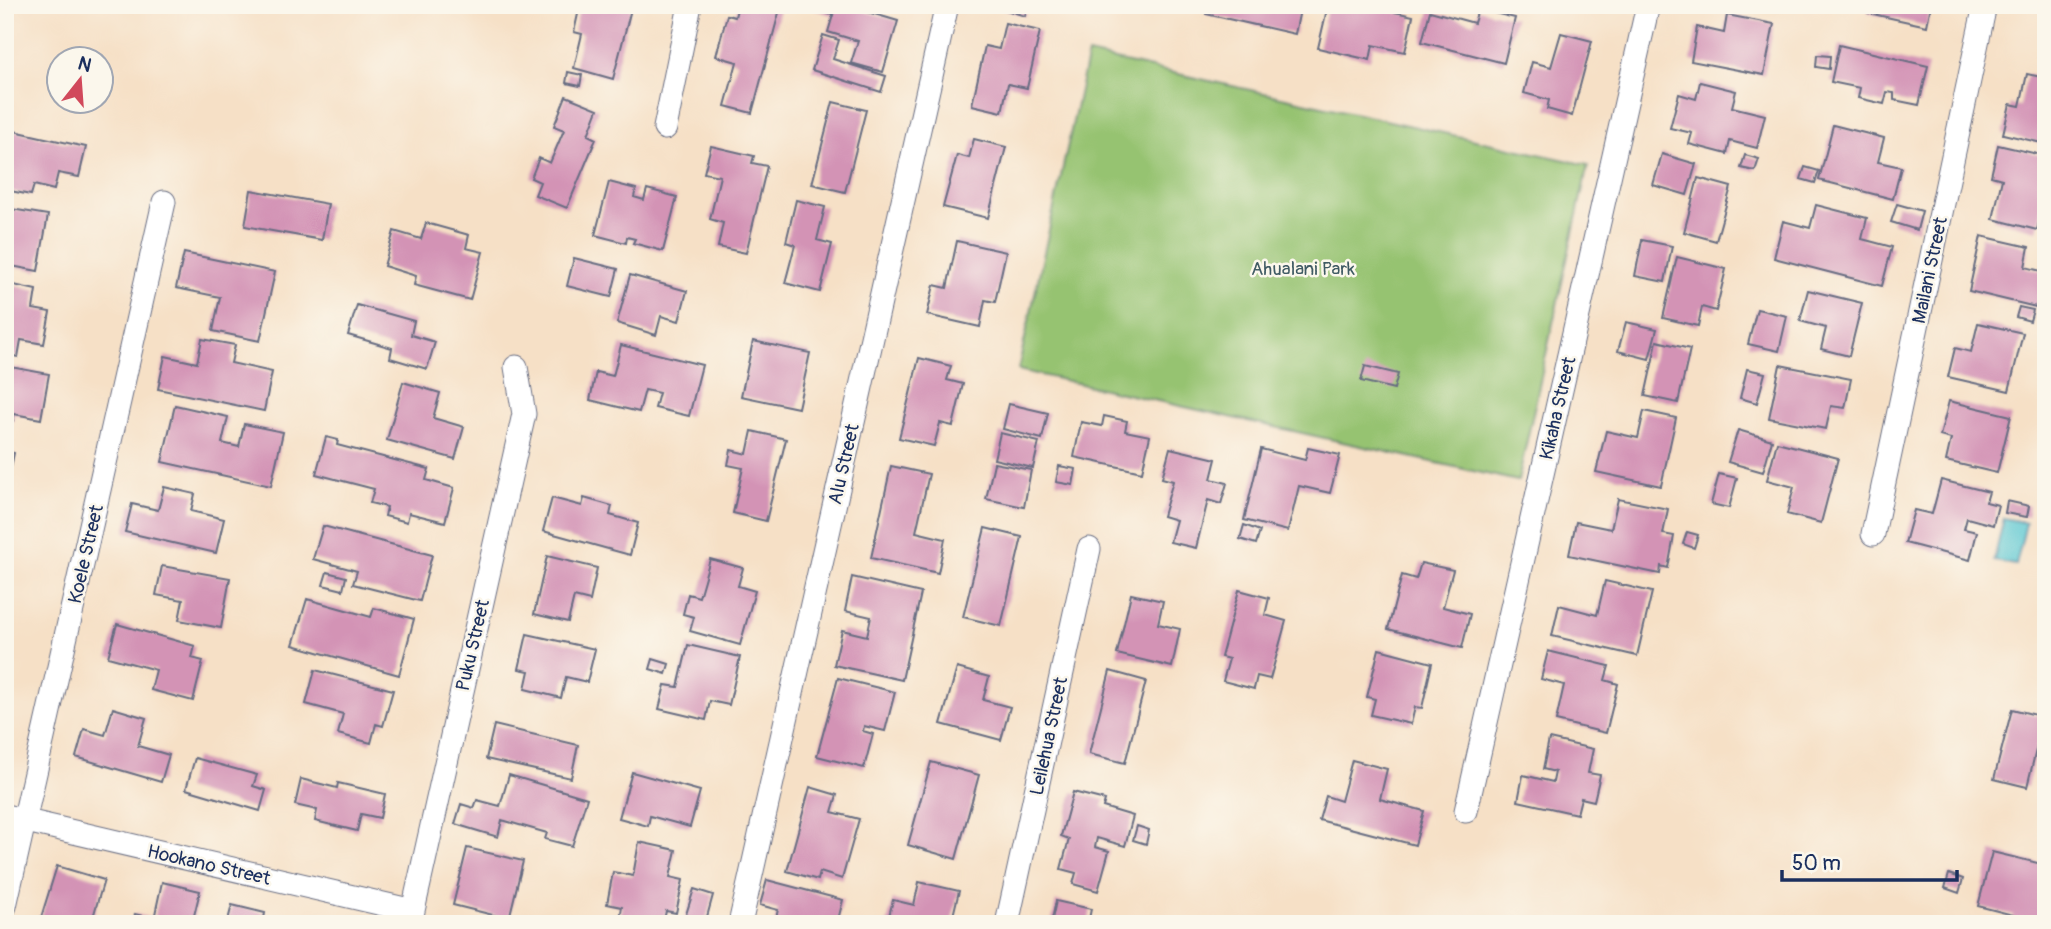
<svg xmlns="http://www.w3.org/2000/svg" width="2051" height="929" font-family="Pangolin,sans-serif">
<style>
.green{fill:#96c371;stroke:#587968;stroke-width:2}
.water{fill:#5ac7d2;stroke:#3a7b98;stroke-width:2}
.building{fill:#d393b5}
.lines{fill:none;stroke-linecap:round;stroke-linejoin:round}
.street-casing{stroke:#686d82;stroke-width:25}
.street{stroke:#fff;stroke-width:23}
.labels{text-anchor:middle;stroke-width:5;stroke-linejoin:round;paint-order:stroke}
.park-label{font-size:19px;fill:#405b64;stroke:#fbf7ec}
.street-label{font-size:19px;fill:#1b2f5e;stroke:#fbf7ec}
</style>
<rect width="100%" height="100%" fill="#fbf7ec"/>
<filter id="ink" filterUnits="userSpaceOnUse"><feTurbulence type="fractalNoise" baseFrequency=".0143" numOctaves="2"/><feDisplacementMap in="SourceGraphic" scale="14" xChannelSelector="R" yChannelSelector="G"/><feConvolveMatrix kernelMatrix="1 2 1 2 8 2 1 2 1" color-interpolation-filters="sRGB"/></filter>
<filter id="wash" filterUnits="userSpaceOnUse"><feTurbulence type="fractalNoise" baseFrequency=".00686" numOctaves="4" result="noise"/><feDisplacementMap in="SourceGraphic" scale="28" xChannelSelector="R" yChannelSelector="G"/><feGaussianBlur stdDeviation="1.57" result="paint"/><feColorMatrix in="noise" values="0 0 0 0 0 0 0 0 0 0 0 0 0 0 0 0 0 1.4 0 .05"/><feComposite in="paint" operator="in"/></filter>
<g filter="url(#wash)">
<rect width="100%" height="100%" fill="#f6e0c6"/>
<path class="green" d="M1088,54L1588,165L1518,481L1018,370Z"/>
<path class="water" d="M2004,518L2026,523L2016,565L1994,561Z"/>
<g id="blocks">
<path class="building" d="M580,5H632L613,79L574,68L582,34L574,32Z
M738,5H768L780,9L752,113L725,106L737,62L716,56L727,15L735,17Z
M813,5H834L832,15L812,9Z
M836,5H844L898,21L883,72L851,63L858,41L828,32Z
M990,5H1028L1025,16Z
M1208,5H1301L1295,34L1206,14Z
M1328,5H1363L1413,16L1405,52L1373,45L1370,60L1318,48Z
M1869,5H1931L1927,26L1868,13Z
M1478,9L1515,18L1504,63L1422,42L1430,11L1474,23Z
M1727,15L1774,24L1764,75L1691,61L1697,27L1724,33Z
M1005,23L1040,31L1027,88L1008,84L1002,112L972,105L985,46L999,49Z
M1561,33L1592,41L1572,116L1547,109L1549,100L1524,93L1532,62L1551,67Z
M823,35L839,40L833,59L886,76L881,92L812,70Z
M1839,45L1928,66L1919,105L1894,100V93L1887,92L1884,104L1858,98L1860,88L1831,82Z
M1817,55L1830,56L1829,69L1816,67Z
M568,72L582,75L580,86L566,83Z
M2027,74L2046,78V144L2003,134L2010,104L2020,106Z
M1700,82L1736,91L1732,107L1765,115L1757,148L1730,141L1727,154L1689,144L1692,133L1670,128L1679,94L1696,99Z
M566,96L598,109L588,135L596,139L567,208L535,195L540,182L531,178L539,158L550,163L564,130L554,126Z
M833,102L866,110L845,192L812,184Z
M1833,125L1884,138L1878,162L1901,167L1893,199L1819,180Z
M5,129L86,147L79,177L58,173L54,190L34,185L31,195L5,190Z
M974,139L1006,147L988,218L943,207L957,155L969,158Z
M1998,145L2046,156V195L2037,230L1993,219L2002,179L1991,176Z
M711,146L754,156L752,163L767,166L746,253L718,247L723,223L710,219L720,176L704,173Z
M1662,154L1696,164L1687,195L1653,185Z
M1745,155L1759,159L1755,171L1741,168Z
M1805,167L1819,171L1815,183L1801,179Z
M1698,178L1731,187L1716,241L1684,232Z
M609,182L636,189L634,197L644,200L647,189L677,197L663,251L633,243L635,239L627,237L626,243L595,235Z
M251,190L328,204L322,240L245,226Z
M796,200L825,207L817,240L832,244L820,292L785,283L795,245L786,242Z
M1897,204L1922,211L1917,230L1891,222Z
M1816,205L1867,218L1862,239L1892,247L1882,286L1774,258L1783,221L1810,228Z
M5,208L48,215L38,271L6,265L8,251H5Z
M426,223L469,235L466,248L483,252L470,300L414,285L416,276L384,266L394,231L421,239Z
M1981,236L2029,247L2025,267L2045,272L2036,307L1969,291Z
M1642,240L1672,246L1665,282L1635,276Z
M957,241L1006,252L995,302L985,300L980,327L927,315L934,285L947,288Z
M184,253L275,272L260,341L213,331L220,297L176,288Z
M1677,257L1726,269L1716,311L1702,307L1698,326L1663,318Z
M574,258L618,269L611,297L567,286Z
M630,275L687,291L679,321L661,316L656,335L617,323Z
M5,283L36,290L33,309L50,312L44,344L21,340L18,357L5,354Z
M1808,290L1862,303L1849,356L1821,349L1826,328L1800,321Z
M357,305L414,321L411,335L435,342L427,369L390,358L392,348L348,335Z
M2019,307L2033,310L2030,321L2016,317Z
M1757,309L1787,316L1779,351L1748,344Z
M1626,322L1657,329L1649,359L1618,351Z
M1978,323L2023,333L2009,391L1948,377L1955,348L1971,352Z
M202,339L235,345L231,363L272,372L264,411L158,389L165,356L197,363Z
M753,341L810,353L798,408L741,396Z
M1657,341L1690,349L1678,403L1645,396Z
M621,345L702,365L689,416L655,408L659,393L645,390L639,412L590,400L596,372L613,376Z
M919,358L951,366L947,380L963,384L953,426L940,423L934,446L899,438Z
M1780,365L1851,379L1845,408L1831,406L1826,429L1769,418Z
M5,366L49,374L41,419L14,414L13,421L5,420Z
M1365,366L1398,374L1394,389L1361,381Z
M1747,369L1765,373L1757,403L1740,398Z
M403,382L440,393L433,418L464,427L455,459L387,440Z
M1949,401L2011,416L1997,473L1946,461L1951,439L1940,436Z
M1009,404L1048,413L1042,439L1003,429Z
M175,405L228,417L222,443L239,447L244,424L283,432L271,486L162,462Z
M1644,411L1676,418L1661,486L1596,472L1606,431L1638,438Z
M1104,416L1127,421L1125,431L1150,436L1142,472L1074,457L1081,422L1102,426Z
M1738,430L1772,440L1763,472L1728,462Z
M752,431L786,439L766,521L733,513L743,468L728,465L731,450L747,454Z
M1000,433L1039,442L1033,468L994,459Z
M326,437L338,440L337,445L429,469L426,480L454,488L445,522L409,513L407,522L385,516L387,507L370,503L374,489L316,474Z
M1777,442L1838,458L1821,523L1787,514L1794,487L1767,480Z
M1170,448L1216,459L1211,479L1227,483L1221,504L1208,500L1196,548L1170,542L1176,520L1163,516L1173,481L1162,478Z
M1308,448L1340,455L1330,493L1299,486L1288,531L1244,520L1261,449L1305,460Z
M5,451L14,453L6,492H5Z
M994,463L1031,470L1024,507L986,499Z
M891,466L929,474L916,532L945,539L938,573L871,558Z
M1059,466L1076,469L1073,485L1056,482Z
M1719,474L1737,478L1729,508L1711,504Z
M1941,480L1989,492L1986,502L1998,505L1993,525L1967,518L1964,529L1977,532L1970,560L1905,543L1914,510L1932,514Z
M164,487L195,494L191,511L224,519L216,553L125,532L132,504L158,510Z
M552,498L582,506L584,498L612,506L610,515L638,523L630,555L543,531Z
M1618,499L1668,509L1663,534L1674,536L1668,568L1661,566L1660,574L1569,555L1576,522L1611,529Z
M2007,501L2029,506L2027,517L2005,513Z
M1244,525L1260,531L1256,544L1240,539Z
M323,526L432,555L420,601L353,584L357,571L313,559Z
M985,528L1022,537L1001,626L963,617Z
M1687,532L1698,535L1694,548L1683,544Z
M547,556L597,568L590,601L574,597L568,622L534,614Z
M710,559L743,568L738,586L755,591L740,645L690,631L694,617L683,614L688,594L699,597Z
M1421,563L1453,570L1443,607L1470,614L1462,648L1388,629L1402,575L1416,579Z
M162,566L230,578L221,628L179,620L183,600L156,595Z
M327,572L346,577L343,590L323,585Z
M852,577L921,593L902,680L834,665L842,630L867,636L871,617L845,611Z
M1605,581L1652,592L1637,656L1552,636L1559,605L1597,615Z
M1239,590L1269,598L1265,615L1286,621L1270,679L1257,676L1254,689L1223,681L1229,659L1221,657Z
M1131,594L1163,601L1158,624L1180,629L1172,667L1117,654Z
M307,599L371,617L374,608L414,619L399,675L293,645Z
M117,624L195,646L192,658L203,661L193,701L151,690L156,670L108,657Z
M527,634L595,649L587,682L566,677L561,698L525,689L529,671L519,669Z
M688,645L740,657L729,705L710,701L706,720L659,709L665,685L678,687Z
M1379,649L1432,663L1422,708L1415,707L1411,724L1371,715L1375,699L1367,697Z
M1548,651L1609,666L1605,680L1618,684L1606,733L1556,721L1564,685L1541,679Z
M653,659L669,664L666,674L650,669Z
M957,668L989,677L983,700L1010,707L1001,740L941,724Z
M315,670L393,690L383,726L376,724L371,743L338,734L343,714L306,704Z
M1110,671L1146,681L1125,763L1089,754Z
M838,678L895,692L885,731L864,726L863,731L873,734L864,768L817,756Z
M113,708L146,718L138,746L169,755L161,782L76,757L84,729L105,735Z
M2012,709L2044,717L2027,787L1994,779Z
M494,725L578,745L571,778L486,759Z
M1549,739L1593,749L1588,773L1600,775L1594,801L1581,798L1577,814L1518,801L1523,775L1553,782L1555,772L1543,769Z
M195,758L257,775L253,786L266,790L260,811L186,789Z
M1352,760L1387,769L1380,799L1424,811L1415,845L1319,820L1326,796L1341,801Z
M931,762L979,775L956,859L908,845Z
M632,772L700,791L690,827L650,816L648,826L619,818Z
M509,775L587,798L572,846L545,839L547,833L502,820L498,837L455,824L461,804L474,808L477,800L500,806Z
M301,779L337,788L338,783L385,794L380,818L361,814L357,831L315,821L317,810L295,805Z
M810,787L837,795L832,812L859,819L842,879L820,872L818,880L787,871Z
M1073,792L1105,800L1103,807L1133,816L1125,846L1097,838L1095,847L1109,851L1098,891L1073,884L1076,873L1061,869L1069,839L1061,836Z
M1137,826L1149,830L1146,844L1133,840Z
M639,842L676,850L670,877L683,880L676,913L666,911L663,924H619L622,907L607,904L613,872L633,876Z
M467,848L523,861L509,919L453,905Z
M1992,852L2046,865V924H2011L2013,915L1978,906Z
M57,866L104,880L91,924H39Z
M1949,874L1963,879L1959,893L1945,888Z
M767,880L843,900L837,924H774L778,910L760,905Z
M162,882L200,891L192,924H132L135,914L154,919Z
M919,882L959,891L951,924H887L893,900L914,905Z
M694,889L713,895L705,924H683Z
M1056,901L1091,909L1088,924H1051Z
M232,905L265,913L263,924H227Z"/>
</g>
</g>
<g filter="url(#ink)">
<use href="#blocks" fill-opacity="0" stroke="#686d82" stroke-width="2"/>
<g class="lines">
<defs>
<path id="street" d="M665,128L690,5
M1873,534L1985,5
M1466,811L1648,5
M5,816L413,911
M5,906L164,202
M410,924L524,414L516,367
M740,924L947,5
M1007,924L1089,549"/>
</defs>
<use href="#street" class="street-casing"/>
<use href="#street" class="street"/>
</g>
</g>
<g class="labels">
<g class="park-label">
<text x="1303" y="275">Ahualani Park</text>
</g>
<g class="street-label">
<text transform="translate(1929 270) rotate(-78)" y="7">Mailani Street</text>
<text transform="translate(1557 408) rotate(-77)" y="7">Kikaha Street</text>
<text transform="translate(843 464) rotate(-77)" y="7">Alu Street</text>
<text transform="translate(85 554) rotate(-77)" y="7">Koele Street</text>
<text transform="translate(472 645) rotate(-77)" y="7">Puku Street</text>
<text transform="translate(1048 736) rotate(-78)" y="7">Leilehua Street</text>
<text transform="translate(209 864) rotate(13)" y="7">Hookano Street</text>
</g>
</g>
<rect width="2051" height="929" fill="none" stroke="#fbf7ec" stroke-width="28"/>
<g transform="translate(80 80) rotate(17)"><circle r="33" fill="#fbf7ec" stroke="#a1a7b3" stroke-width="2"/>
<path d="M0-5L12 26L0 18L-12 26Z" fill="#d1495b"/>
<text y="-10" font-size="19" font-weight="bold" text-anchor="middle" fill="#1b2f5e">N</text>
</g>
<path d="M1782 870v10h175v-10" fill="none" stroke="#1b2f5e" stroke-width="3.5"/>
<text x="1792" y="870" font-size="21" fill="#1b2f5e" stroke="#fbf7ec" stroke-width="5" paint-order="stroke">50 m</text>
</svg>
